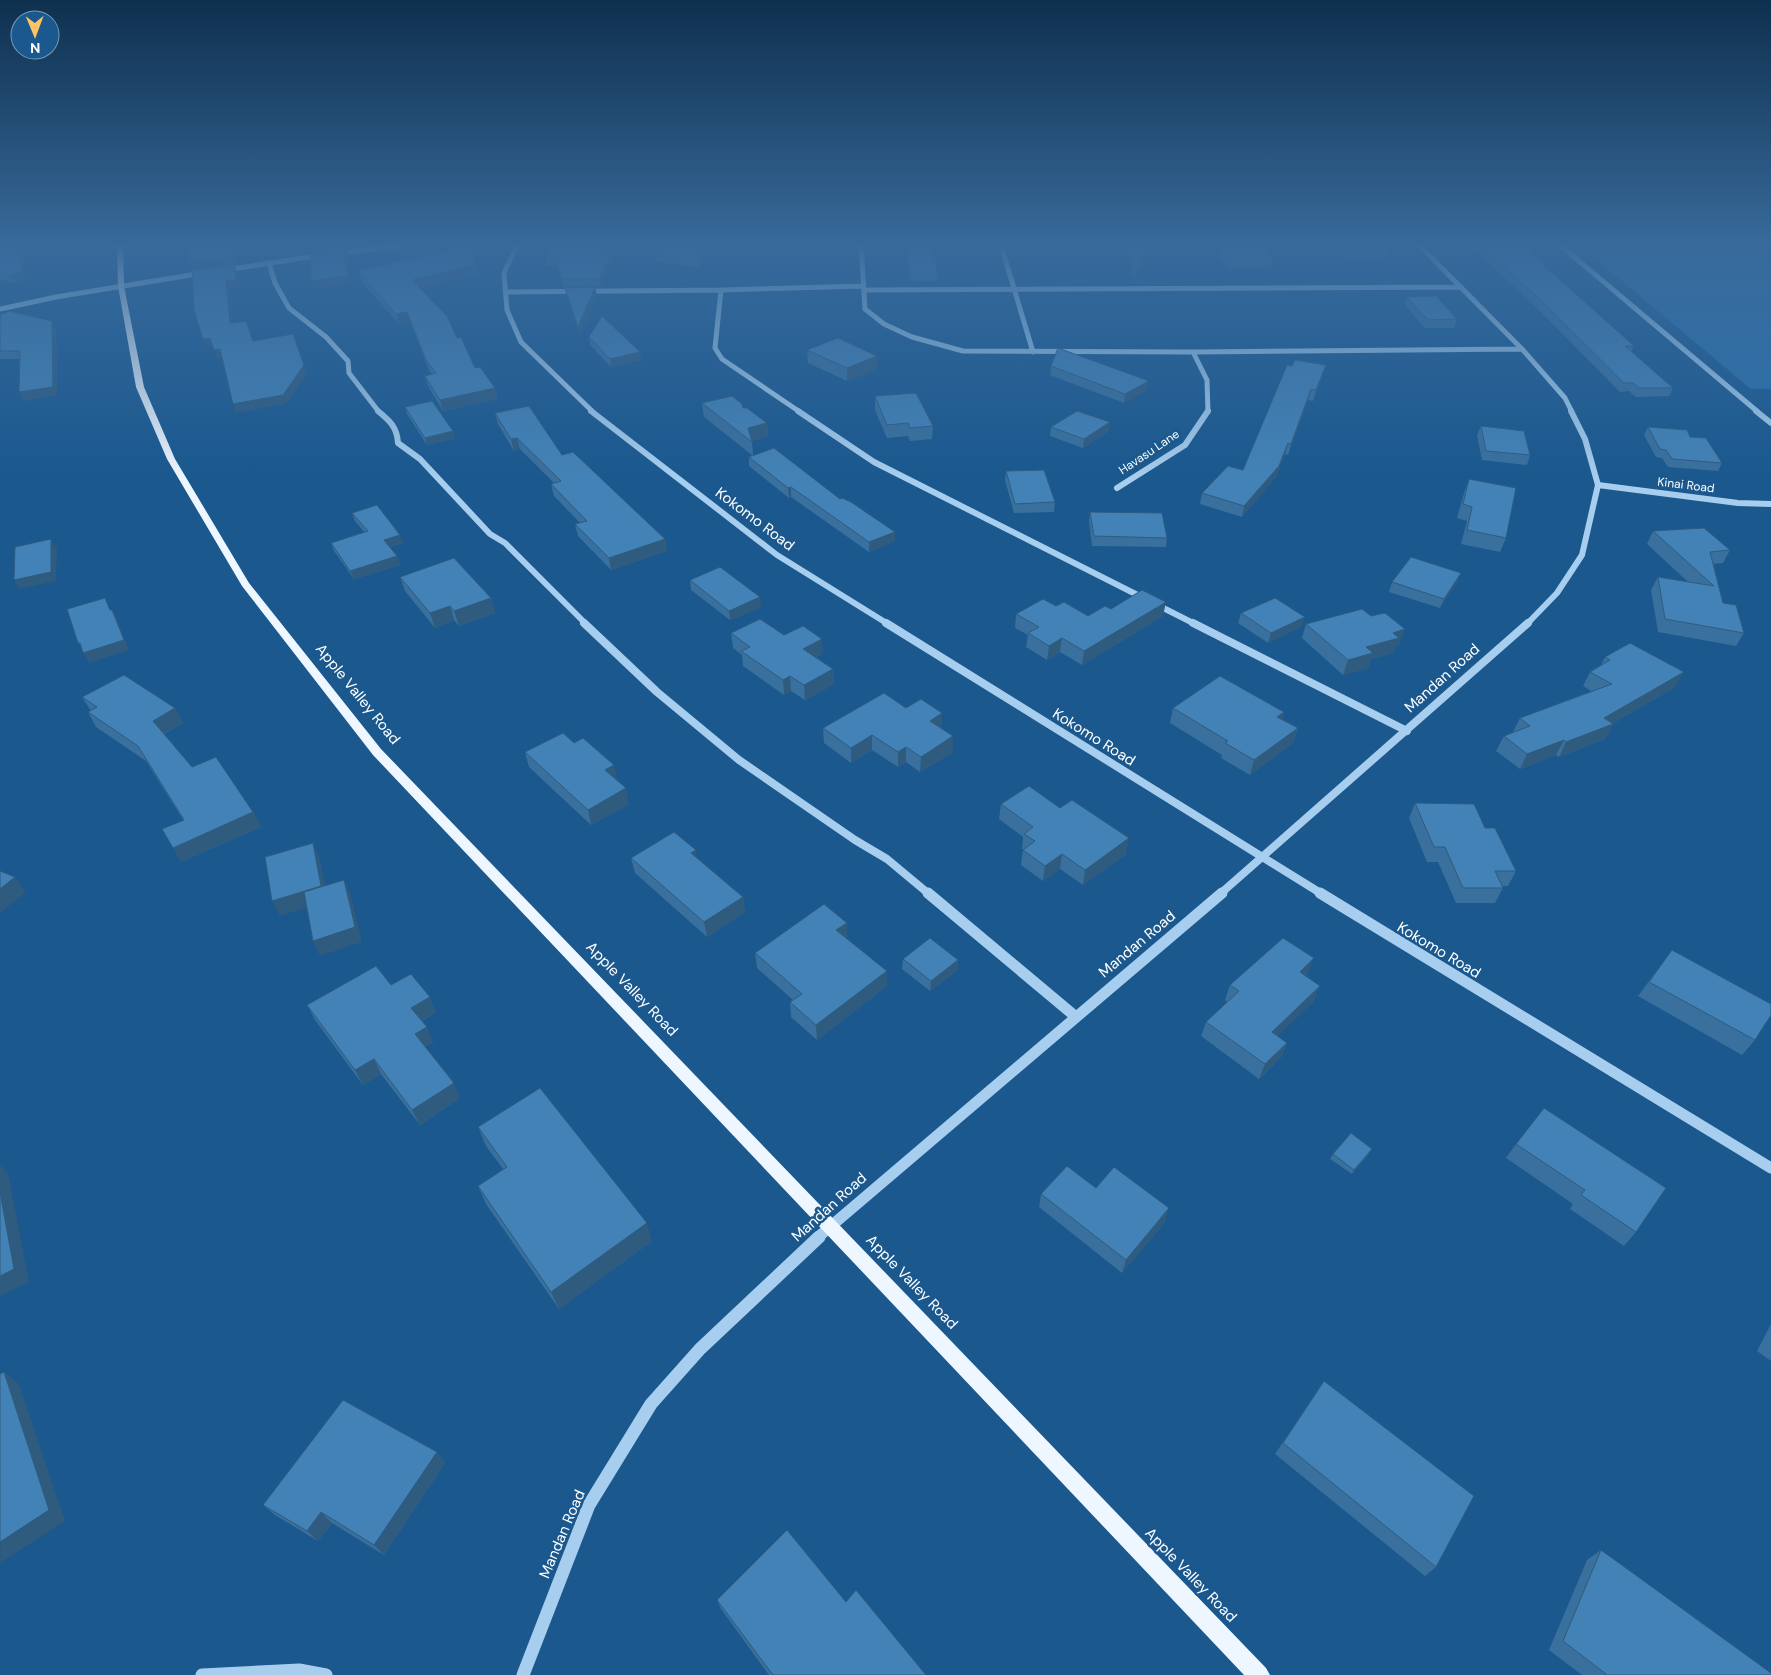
<svg xmlns="http://www.w3.org/2000/svg" width="1771" height="1675" font-family="'DM Sans',sans-serif">
<style>
.green{fill:#2a71aa}
.lines{fill:none;stroke-linecap:round;stroke-linejoin:round}
.minor-far4{stroke:#a7ceee;stroke-width:5}
.minor-far3{stroke:#a7ceee;stroke-width:6}
.minor-far2{stroke:#a7ceee;stroke-width:8}
.minor-far1{stroke:#a7ceee;stroke-width:11}
.minor{stroke:#a7ceee;stroke-width:13}
.major{fill:#eef6ff;fill-rule:evenodd}
.wall{fill:#3a709d}
.shaded-wall{fill:#2f5b7f}
.building{fill:#4382b6;stroke:#2f5b7f}
.labels{text-anchor:middle;stroke-width:5;stroke-linejoin:round;paint-order:stroke}
.far-street-label{font-size:12px;fill:#fff;stroke:#1a588e}
.street-label{font-size:15px;fill:#fff;stroke:#1a588e}
</style>
<rect width="100%" height="100%" fill="#1a588e"/>
<path class="green" d="M1579,245H1771V389H1751Z"/>
<g class="lines">
<path class="minor-far4" d="M517,245L504,273L507,310L521,342L593,412
M861,245L865,309L884,324L912,337L963,351L1193,352L1522,349
M1001,245L1033,352
M1419,245L1522,349L1565,398L1572,412
M1560,245L1758,412
M334,254L403,245
M269,263L275,283L289,308L326,337L348,361L349,373L379,412
M226,270L321,255
M721,290L715,348L722,359L800,412
M864,290L1461,287
M505,292L721,290L864,286
M0,309L56,297L203,273
M1193,352L1207,380L1208,412"/>
<path class="minor-far3" d="M378,411C390,421 397,427 398,443L420,459L490,534L505,543L586,624
M591,411L777,555L888,624
M798,411L874,462L1195,624
M1756,411L1771,423
M1598,485L1738,503L1771,504
M1117,488L1185,445L1208,411
M1527,624L1557,593L1582,555L1598,485L1585,439L1571,411"/>
<path class="minor-far2" d="M584,623L657,692L739,760L855,840L887,859L929,894
M886,623L1322,894
M1193,623L1407,731
M1220,894L1528,623"/>
<path class="minor-far1" d="M928,893L1076,1017
M1320,893L1771,1168
M817,1238L1222,893"/>
<path class="minor" d="M202,1675L299,1670L326,1675
M523,1675L589,1505L651,1404L700,1349L819,1237"/>
<path class="major" d="M117,245H123L124,286L144,387L175,459L249,583L381,749L1266,1668L1270,1675H1244L373,755L242,586L167,459L136,387L118,286Z"/>
</g>
<path class="wall" d="M0,245L26,279L16,283L0,280Z
M552,245H606L601,255L611,263L601,287H564L560,275L558,267L559,266H546L545,258Z
M666,245H711L699,267L655,262L654,254Z
M906,245H930L931,252L937,273V281H910Z
M1127,245H1148L1134,281Z
M1214,245H1264L1273,259L1271,267H1227Z
M1335,245H1384L1389,250L1388,257H1345Z
M1470,245H1523L1542,262L1541,264L1634,346L1631,352L1673,388L1669,396L1636,397L1629,391L1620,392L1542,313Z
M471,246L478,275L420,288L457,338L475,368L495,388L498,399L443,411L428,386L425,376L432,374L429,370L410,322L399,324L361,281L358,271Z
M595,287L597,296L580,336L567,296L565,288Z
M1407,297L1457,319L1454,328H1425L1405,305Z
M0,315L52,321L56,329L57,395L23,401L20,359H0Z
M589,337L640,352L641,360L611,367L590,345Z
M807,350L877,369L847,381L808,363Z
M1051,366L1147,390L1124,403L1050,375Z
M1323,375L1313,401L1308,400L1288,455L1285,454L1276,477L1242,517L1200,504L1202,493L1243,470Z
M875,396L933,426L932,439L910,441L908,436L887,438L875,410Z
M702,403L743,408L767,423L768,436L752,441L753,455L895,541L869,552L791,497L789,498L749,466V457L752,455L704,417Z
M405,407L455,438L427,445L407,414Z
M495,413L562,455L665,539L667,551L611,570L578,536L575,524L580,523L554,496L551,484L554,483L520,449L514,451L498,424Z
M1481,426L1530,455L1527,465L1482,460L1477,435Z
M1051,427L1109,431L1083,448L1050,436Z
M1648,427L1690,437L1722,463L1718,471L1668,467L1662,458L1656,457L1644,435Z
M1006,471L1055,502L1054,512L1014,513L1005,480Z
M1469,479L1506,538L1500,552L1461,544L1467,521L1457,518L1464,493Z
M1090,512L1167,538L1166,547L1092,546L1089,521Z
M352,513L403,543L390,547L397,556L400,565L354,579L334,551L331,543L364,532L355,521Z
M1653,531L1730,550L1723,563L1713,564L1723,603L1744,633L1736,646L1658,632L1651,590L1658,577L1688,582L1647,544Z
M1461,573L1457,582L1440,608L1389,592L1392,582Z
M400,577L491,598L495,613L459,626L454,620L435,628L405,591Z
M690,580L761,607L730,620L691,590Z
M1056,606L1088,616L1111,609L1163,616L1082,665L1060,652L1047,660L1026,647L1028,635L1015,628L1016,614Z
M1241,613L1302,626L1268,643L1238,623Z
M1306,624L1400,644L1396,645L1394,653L1371,659L1368,668L1343,675L1302,638Z
M731,633L784,635L823,653L816,657L833,669L834,684L805,700L791,691L784,695L743,666L742,655L733,648Z
M1605,657L1675,687L1612,724H1613L1605,739L1559,757L1556,755L1520,769L1496,751L1504,736L1513,732L1520,718L1591,691L1583,686L1590,672L1601,665Z
M82,697L175,708L183,723L164,734L192,767L253,812L261,827L181,862L183,820L146,761L96,727L88,712L91,711Z
M906,708L942,728L953,752L920,772L906,762L898,767L872,750L851,763L824,743L823,728Z
M1173,708L1284,712L1282,719L1298,728L1293,743L1250,775L1221,758L1222,755L1170,723Z
M525,752L617,780L629,804L591,825L529,767Z
M1415,803L1485,828L1516,871L1508,886H1502L1503,888L1495,903H1456L1438,862H1427L1409,818Z
M1001,804L1126,854L1083,885L1060,869L1043,881L1021,865L1023,849H1022L1023,837L999,819Z
M631,858L697,859L743,897L745,912L707,937L635,873Z
M846,938L887,986L817,1040L791,1017L790,1002L793,1000L757,968L755,953L847,938Z
M1672,950L1755,1040L1742,1055L1638,996Z
M903,959L958,960V970L930,991L902,969Z
M1308,973L1306,976L1314,1001L1277,1036L1287,1043L1281,1057L1259,1079L1201,1036L1206,1022L1227,1002L1225,1000L1230,985Z
M391,985L436,1012L422,1021L433,1042L425,1047L460,1098L420,1125L381,1074L363,1085L315,1020L307,1005Z
M478,1127L652,1241L559,1309L486,1204L478,1186L503,1169L486,1146Z
M1516,1144L1666,1188L1636,1232L1624,1246L1570,1209L1573,1204L1506,1158Z
M1370,1153L1352,1174L1330,1159L1333,1154Z
M1096,1188L1165,1222L1122,1273L1039,1207L1041,1194Z
M1771,1324V1361L1757,1351Z
M1324,1381L1436,1567L1425,1576L1275,1454Z
M437,1452L445,1463L384,1555L332,1523L318,1541L275,1515L263,1505Z
M1601,1550L1771,1675H1582L1549,1650L1587,1560Z
M717,1600L846,1602L926,1675H769L721,1609Z"/>
<path class="shaded-wall" d="M20,245H23L26,279L16,283L12,275Z
M231,245H233L236,264L194,270L191,262Z
M311,245H347V248L313,253Z
M601,245H606L597,263L596,255Z
M706,245H711L699,267L698,260Z
M1146,245H1148L1134,281L1135,273Z
M345,249L348,257L349,284L313,289L311,281Z
M610,255L611,263L601,287L599,279Z
M234,265L237,272L239,288L229,289L233,332L230,323L226,281Z
M475,265L478,275L415,290L412,280Z
M595,287L597,296L580,336L578,327Z
M407,312L410,322L399,324L396,314Z
M52,321L56,329L57,395L23,401L19,392Z
M293,334L307,374L286,404L236,413L233,404Z
M210,338L213,346L207,347L203,339Z
M220,349L224,357L217,359L214,350Z
M640,352L641,360L611,367L610,359Z
M877,356V369L847,381V368Z
M1326,365L1323,375L1313,401L1316,390Z
M1149,381L1147,390L1124,403L1125,394Z
M495,388L498,399L443,411L440,400Z
M1311,389L1308,400L1288,455L1291,444Z
M1110,422L1109,431L1083,448L1084,439Z
M767,423L768,436L751,441L748,428Z
M453,431L455,438L427,445L425,438Z
M517,438L520,449L514,451L511,439Z
M1288,443L1285,454L1276,477L1242,517L1244,506Z
M791,487V497L789,498L788,488Z
M895,532V541L869,552V542Z
M400,535L403,543L387,548L384,540Z
M51,539L57,549L56,581L19,589L14,580Z
M665,539L667,551L611,570L609,558Z
M397,556L400,565L354,579L350,571Z
M1461,573L1457,582L1440,608L1444,599Z
M760,597L761,607L730,620L729,611Z
M491,598L495,613L459,626L454,611Z
M1166,602L1163,616L1082,665L1084,651Z
M450,606L454,620L435,628L430,613Z
M112,610L117,619L129,650L89,663L78,643Z
M1305,617L1302,626L1268,643L1271,633Z
M1405,629L1400,644L1396,645L1394,653L1371,659L1368,668L1343,675L1348,660L1366,647L1393,633Z
M1062,638L1060,652L1047,660L1049,646Z
M822,639L823,653L804,663L803,649Z
M833,669L834,684L805,700L804,685Z
M1684,672L1675,687L1609,726L1613,724L1605,739L1559,757L1566,742L1604,718Z
M790,676L791,691L784,695L783,680Z
M175,708L183,723L161,735L153,721Z
M1284,712L1280,727L1277,717Z
M942,713V728L929,736L930,721Z
M1298,728L1293,743L1250,775L1254,760Z
M872,735V750L851,763V748Z
M953,736V752L920,772L921,757Z
M1564,740L1556,755L1520,769L1527,754Z
M906,747V762L898,767V752Z
M614,765L617,780L608,785L605,770Z
M626,788L629,804L591,825L588,810Z
M253,812L261,827L181,862L173,848Z
M1129,838L1126,854L1083,885L1085,870Z
M313,843L320,858L328,901L280,916L272,901Z
M696,850L698,865L691,853Z
M1062,854L1060,869L1043,881L1045,866Z
M15,877L26,892L0,913V889Z
M344,880L351,895L362,942L320,956L313,941Z
M743,897L745,912L707,937L704,922Z
M847,923V938L837,945L836,930Z
M1314,958L1308,973L1294,987L1300,972Z
M958,960V970L930,991L931,981Z
M887,971V986L817,1040L816,1025Z
M1320,986L1314,1001L1266,1047L1272,1032Z
M430,997L436,1012L418,1023L411,1008Z
M427,1027L433,1042L422,1049L415,1034Z
M1287,1043L1281,1057L1259,1079L1265,1064Z
M374,1059L381,1074L363,1085L355,1070Z
M454,1083L460,1098L420,1125L412,1110Z
M1372,1149L1370,1153L1352,1174L1354,1170Z
M0,1165L8,1173L29,1282L0,1296Z
M1169,1208L1165,1222L1122,1273L1126,1260Z
M647,1223L652,1241L559,1309L551,1292Z
M4,1372L19,1384L65,1521L0,1563Z
M437,1452L445,1463L384,1555L374,1545Z
M321,1512L332,1523L318,1541L307,1531Z"/>
<path class="building" d="M0,245H20L22,271L12,275L0,273Z
M190,245H231L233,256L191,262Z
M552,245H601L596,255H610L599,279H562L558,267L563,258H545Z
M666,245H706L698,260L654,254Z
M907,245H930L931,252H934L937,273L910,274Z
M1130,245H1146L1135,273Z
M1220,245H1264L1273,259H1228Z
M1342,245H1384L1389,250H1347Z
M1481,245H1523L1542,262H1540L1634,346H1625L1673,388H1639L1633,383H1624L1546,305Z
M471,246L475,265L412,280L447,316L457,338L461,337L475,368L480,367L495,388L440,400L425,376L436,373L426,360L407,312L396,314L358,271Z
M345,249L347,276L311,281V254Z
M234,265L236,280L226,281L230,323L246,321L253,341L293,334L304,365L283,395L233,404L220,349L214,350L210,338L203,339L194,310L192,270Z
M595,287L578,327L565,288Z
M1436,296L1457,319L1428,320L1407,297Z
M9,311L52,321L53,387L19,392L20,351H0V315Z
M602,316L640,352L610,359L589,337Z
M838,338L877,356L847,368L807,350Z
M1058,348L1149,381L1125,394L1051,366Z
M1295,360L1326,365L1316,390L1311,389L1291,444L1288,443L1279,466L1244,506L1202,493L1228,466L1243,470L1287,365L1292,366Z
M916,393L933,426L910,428L908,423L887,425L875,396Z
M732,396L742,404L743,408H747L767,423L748,428L752,442L702,403Z
M432,401L453,431L425,438L405,407Z
M529,406L562,455L573,452L665,539L609,558L575,524L587,521L551,484L561,481L517,438L511,439L495,413Z
M1077,411L1110,422L1084,439L1051,427Z
M1481,426L1524,431L1530,455L1486,451Z
M1648,427L1687,430L1690,437L1706,438L1722,463L1672,459L1666,450L1660,449Z
M774,448L840,499L842,498L851,502L895,532L869,542L791,487L788,488L749,457Z
M1044,470L1055,502L1015,504L1006,471Z
M1469,479L1516,488L1506,538L1467,530L1472,507L1463,504Z
M377,505L400,535L384,540L397,556L350,571L331,543L368,531L352,513Z
M1090,512L1162,513L1167,538L1094,536Z
M1704,528L1730,550L1710,552L1723,603L1736,605L1744,633L1665,619L1658,577L1714,586L1653,531Z
M51,539V572L14,580L15,547Z
M1411,557L1461,573L1444,599L1392,582Z
M454,558L491,598L454,611L450,606L430,613L400,577Z
M720,567L760,597L729,611L690,580Z
M1142,590L1166,602L1084,651L1062,638L1049,646L1028,633L1039,627L1016,614L1043,599L1056,606L1064,602L1088,616L1105,606L1111,609Z
M105,598L110,610H112L124,640L83,653L80,643H78L67,609Z
M1275,598L1305,617L1271,633L1241,613Z
M1362,609L1371,616L1385,613L1405,629L1393,633L1399,638L1366,647L1373,653L1348,660L1306,624Z
M760,619L784,635L803,626L822,639L803,649L833,669L804,685L790,676L783,680L741,651L750,647L731,633Z
M1630,643L1684,672L1604,718L1613,724L1566,742L1564,740L1527,754L1504,736L1530,726L1520,718L1612,684L1590,672L1610,660L1605,657Z
M124,675L175,708L153,721L192,767L216,757L253,812L173,848L162,829L184,820L138,746L88,712L97,707L82,697Z
M1220,676L1284,712L1277,717L1298,728L1254,760L1225,743L1228,741L1173,708Z
M884,693L906,708L921,699L942,713L930,721L953,736L921,757L906,747L898,752L872,735L851,748L823,728Z
M563,733L574,743L583,738L614,765L605,770L626,788L588,810L525,752Z
M1029,786L1060,808L1072,800L1129,838L1085,870L1062,854L1045,866L1023,850L1035,841L1024,834L1033,827L1001,804Z
M1415,803L1474,804L1485,828H1495L1516,871H1495L1503,888H1463L1445,847H1434Z
M674,832L696,850L691,853L743,897L704,922L631,858Z
M313,843L321,886L272,901L265,857Z
M0,871L15,877L0,889Z
M344,880L355,927L313,941L304,892Z
M824,904L847,923L836,930L887,971L816,1025L790,1002L802,994L755,953Z
M930,938L958,960L931,981L903,959Z
M1283,938L1314,958L1300,972L1320,986L1272,1032L1287,1043L1265,1064L1206,1022L1239,991L1230,985Z
M1672,950L1771,1004V1015L1755,1040L1649,982Z
M376,966L391,985L411,974L430,997L411,1008L427,1027L415,1034L454,1083L412,1110L374,1059L355,1070L307,1005Z
M540,1088L647,1223L551,1292L478,1186L507,1167L478,1127Z
M1544,1108L1666,1188L1636,1232L1581,1195L1585,1190L1516,1144Z
M1351,1133L1372,1149L1354,1170L1333,1154Z
M1067,1166L1096,1188L1114,1167L1169,1208L1126,1260L1041,1194Z
M0,1192L14,1269L0,1276Z
M4,1372L49,1510L0,1542V1374Z
M1324,1381L1474,1496L1436,1567L1283,1443Z
M343,1400L437,1452L374,1545L321,1512L307,1531L263,1505Z
M787,1530L846,1602L856,1590L926,1675H773L717,1600Z
M1601,1550L1771,1673V1675H1605L1606,1674L1563,1641Z"/>
<linearGradient id="sky" x2="0" y2="1"><stop stop-color="#0e304e"/><stop offset="0.51" stop-color="#386a9b"/><stop offset="1" stop-color="#386a9b" stop-opacity="0"/></linearGradient>
<rect width="1771" height="479" fill="url(#sky)"/>
<g class="labels">
<g class="far-street-label">
<text transform="translate(1149 452) rotate(-34)" y="4">Havasu Lane</text>
<text transform="translate(1686 485) rotate(7)" y="4">Kinai Road</text>
</g>
<g class="street-label">
<text transform="translate(755 519) rotate(37)" y="5">Kokomo Road</text>
<text transform="translate(1442 678) rotate(-42)" y="5">Mandan Road</text>
<text transform="translate(358 694) rotate(51)" y="5">Apple Valley Road</text>
<text transform="translate(1094 737) rotate(32)" y="5">Kokomo Road</text>
<text transform="translate(1137 944) rotate(-40)" y="5">Mandan Road</text>
<text transform="translate(1439 950) rotate(31)" y="5">Kokomo Road</text>
<text transform="translate(632 989) rotate(46)" y="5">Apple Valley Road</text>
<text transform="translate(829 1207) rotate(-42)" y="5">Mandan Road</text>
<text transform="translate(912 1282) rotate(46)" y="5">Apple Valley Road</text>
<text transform="translate(562 1534) rotate(-67)" y="5">Mandan Road</text>
<text transform="translate(1191 1575) rotate(46)" y="5">Apple Valley Road</text>
</g>
</g>
<g transform="translate(35 35) rotate(179)"><circle r="24" fill="#1a588e" stroke="#769bbb"/>
<path d="M0-4L9 19L0 12L-9 19Z" fill="#ffc264"/>
<text y="-8" font-size="14" font-weight="bold" text-anchor="middle" fill="#ffffff">N</text>
</g>
</svg>
